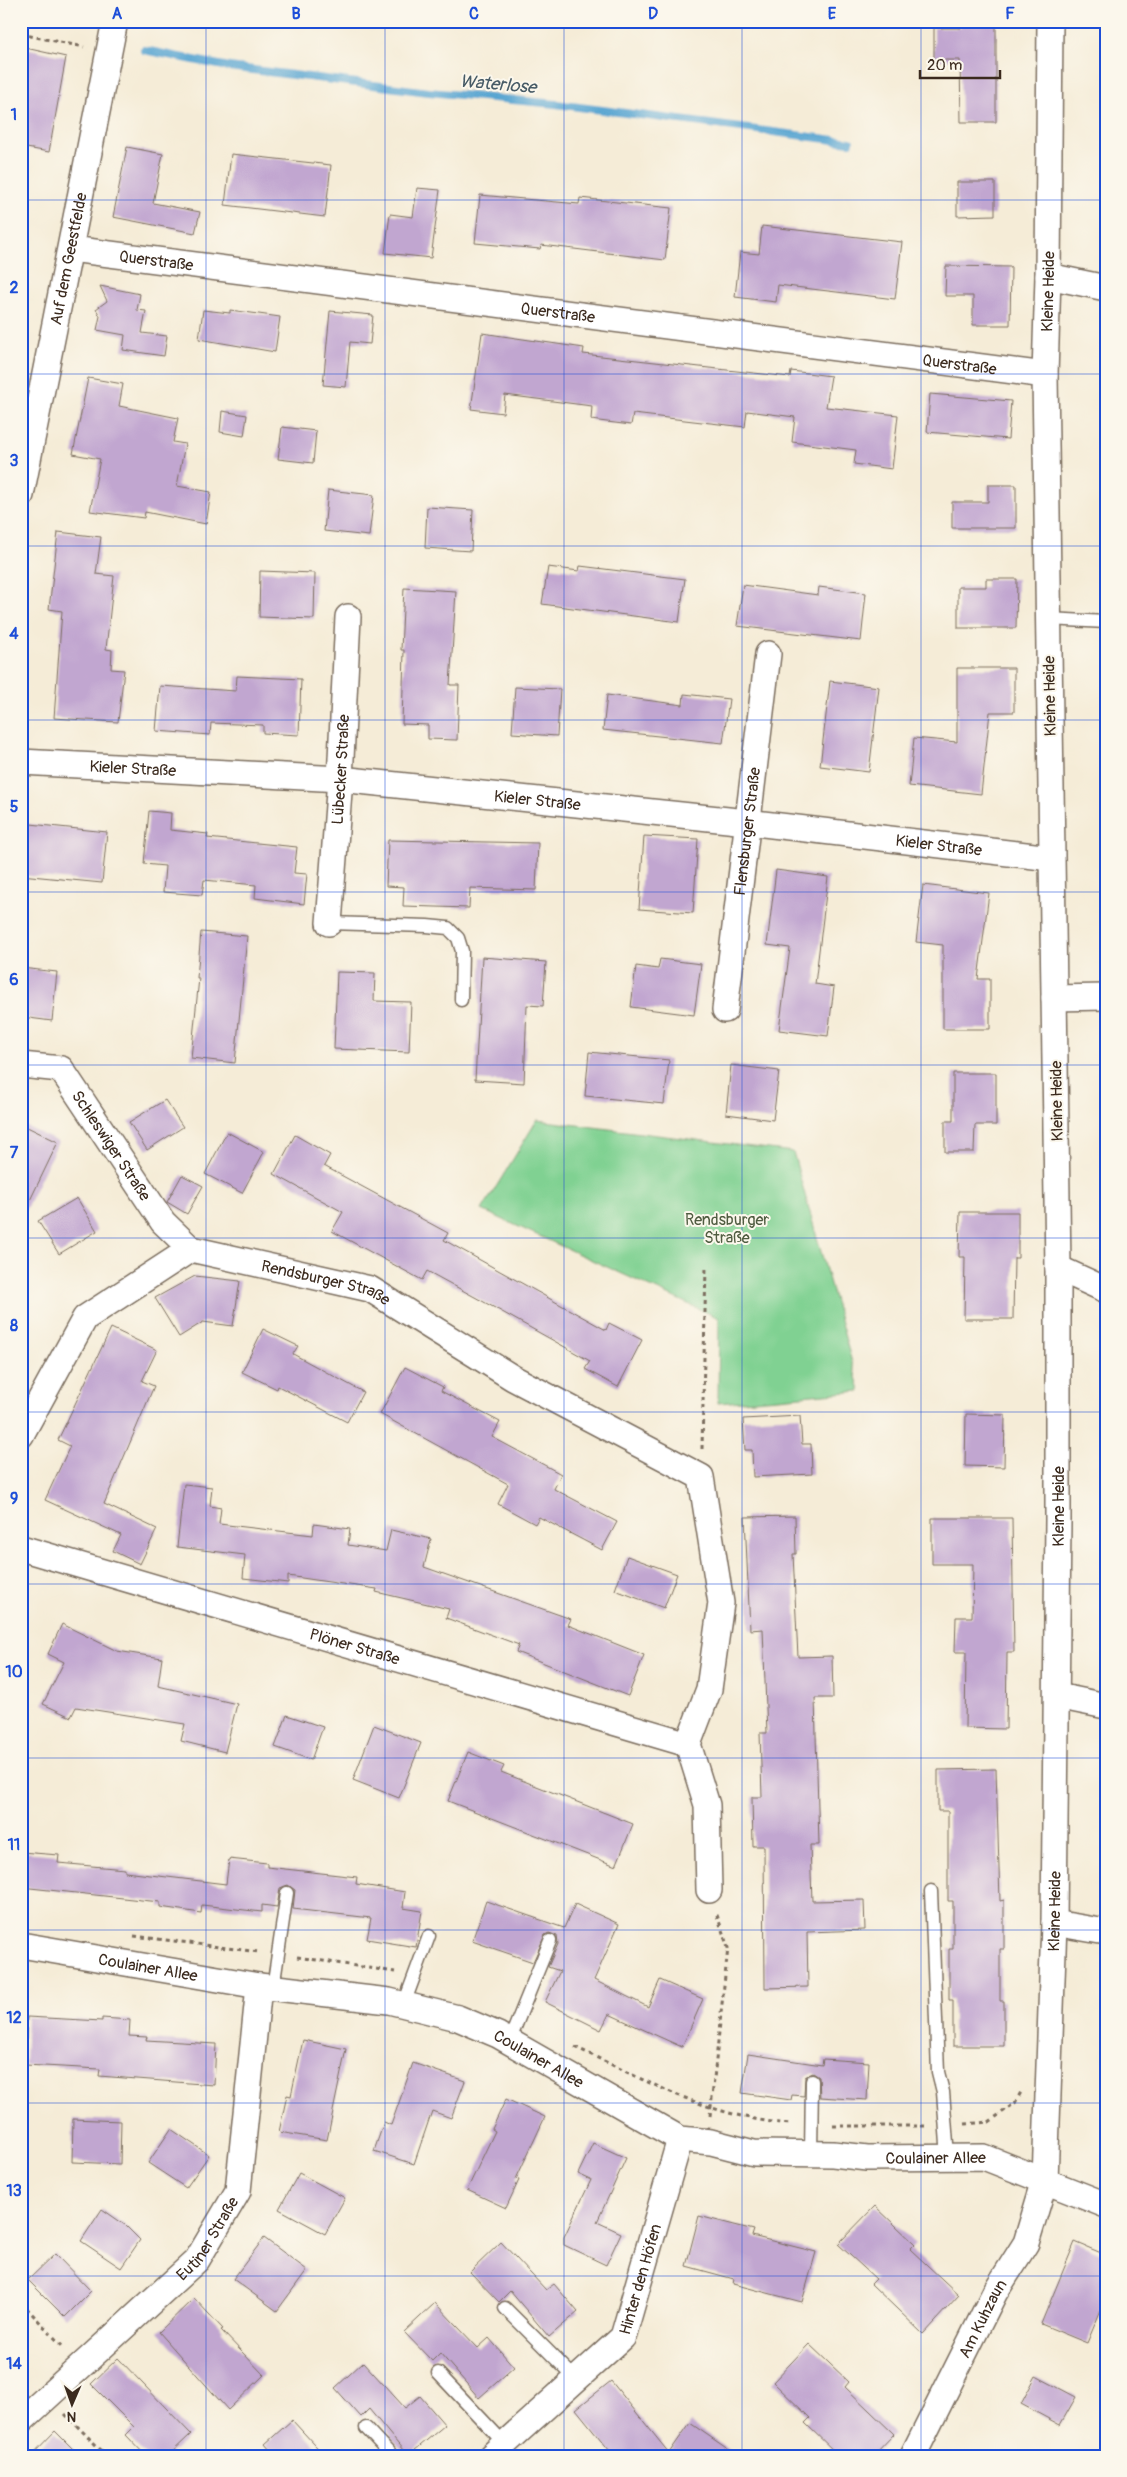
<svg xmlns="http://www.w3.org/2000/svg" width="1127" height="2477" font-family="Pangolin,sans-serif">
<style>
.green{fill:#80d192;stroke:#5e7e58}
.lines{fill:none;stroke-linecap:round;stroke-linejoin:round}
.stream{stroke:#58a5d1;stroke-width:8}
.building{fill:#c1a6d0}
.service-casing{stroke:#7c6e5f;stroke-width:15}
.minor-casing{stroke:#7c6e5f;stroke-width:28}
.path{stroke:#7c6e5f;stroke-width:3;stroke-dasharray:4 4;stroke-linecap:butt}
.service{stroke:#fff;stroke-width:12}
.minor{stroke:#fff;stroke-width:25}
.grid{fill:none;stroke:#1d4ed8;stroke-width:1;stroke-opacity:0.55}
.labels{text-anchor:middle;stroke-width:4;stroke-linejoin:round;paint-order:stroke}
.street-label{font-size:16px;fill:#3b2a1e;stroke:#fbf7ec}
.park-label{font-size:16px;fill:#505c41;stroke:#fbf7ec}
.water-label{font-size:18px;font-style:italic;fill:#475b66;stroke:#fbf7ec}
.neatline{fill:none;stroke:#1d4ed8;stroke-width:2}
.grid-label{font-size:16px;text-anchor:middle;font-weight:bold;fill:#1d4ed8}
</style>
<rect width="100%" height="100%" fill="#fbf7ec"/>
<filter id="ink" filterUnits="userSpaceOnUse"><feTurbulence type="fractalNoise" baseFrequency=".02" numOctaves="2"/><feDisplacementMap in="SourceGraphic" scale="10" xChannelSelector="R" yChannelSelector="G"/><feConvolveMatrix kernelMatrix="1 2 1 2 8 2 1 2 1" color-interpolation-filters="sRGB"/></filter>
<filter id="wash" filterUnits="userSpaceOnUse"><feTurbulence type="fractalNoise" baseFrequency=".0096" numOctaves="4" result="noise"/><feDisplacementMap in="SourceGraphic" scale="20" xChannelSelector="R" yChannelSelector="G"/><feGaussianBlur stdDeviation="1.12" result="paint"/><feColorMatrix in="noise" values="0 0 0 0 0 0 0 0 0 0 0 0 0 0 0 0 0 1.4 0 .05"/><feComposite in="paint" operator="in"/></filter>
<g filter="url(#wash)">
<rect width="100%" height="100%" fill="#f5ecd7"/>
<path class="green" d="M537,1120L793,1152L860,1391L718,1403L719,1318L482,1210Z"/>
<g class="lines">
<path class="stream" d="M144,50L229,67L429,92L556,104L850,142"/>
</g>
<g id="blocks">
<path class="building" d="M961,21H996V122H961L960,60H934V28H961Z
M21,47L66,57L49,152L21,147Z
M127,147L163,154L153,203L200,212L195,233L113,217Z
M231,154L331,165L325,217L225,205Z
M957,182H995V215L957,216Z
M417,188L440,190L431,258L385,253L390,214L413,217Z
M480,195L579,204L580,198L671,208L665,260L541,245L540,249L475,243Z
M762,226L902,242L895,299L778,285L776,302L735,297L740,252L759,254Z
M946,266L1011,267L1010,325H973V296H945Z
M100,286L140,294L137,310L146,311L142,333L167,336L164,356L123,350L125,335L97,330L100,316L96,309L107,301Z
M203,310L230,313V310L280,317L275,352L199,339Z
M330,311L373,315L370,344L350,342L346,387L323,385Z
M482,333L584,348L583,354L790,377L791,371L831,376L826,407L898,415L892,469L854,464L856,450L792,442L795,417L747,411L745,427L633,414L631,425L591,420L592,406L505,395L503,413L471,409Z
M88,378L123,384L119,406L178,418L173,442L185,444L177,486L211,492L206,524L145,512L144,518L90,511L100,459L73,454Z
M930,394L1011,401L1008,439L927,432Z
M222,411L247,415L244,436L220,432Z
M282,427L316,431L313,463L278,459Z
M988,485H1016V528H952V502H988Z
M328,490L374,495L369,536L324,531Z
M427,507L473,510L471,551L425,548Z
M58,532L101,537L96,574L114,576L106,649L112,650L111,669L124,670L118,722L54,718L62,611L49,609Z
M580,566L685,579L679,622L542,604L548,567L579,571Z
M260,571L315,573L314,619L259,617Z
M986,579H1017L1016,628H958V587H986Z
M743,585L818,595L819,587L866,593L861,641L737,626Z
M404,588L456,591L450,685H459L457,740L428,739V725L402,724L404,650H401Z
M957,668H1014V712H990L981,794L909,786L914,738L957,742Z
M237,676L301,679L299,735L263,733V725L211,723L210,735L156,731L160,686L236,691Z
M830,681L879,687L869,772L820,766Z
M515,687L560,689L557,736L512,733Z
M684,694L729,699L723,743L603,730L607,695L683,705Z
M149,811L171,813L170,830L208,834L207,838L297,847L294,873L307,874L304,904L255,898L256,885L204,880L202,895L163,892L165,866L144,864Z
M21,823L107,832L102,883L21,875Z
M644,836L698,839L693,913L639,909Z
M388,840L538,843L536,890L470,888L469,908L403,906L404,887L386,886Z
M776,870L828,877L815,984L834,987L828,1036L779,1030L790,948L767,945Z
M923,885L989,893L978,979H990V1029H943V945L916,942Z
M201,932L247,936L235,1063L191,1058L199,978H197Z
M482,957L546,962L543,1006L527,1005L524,1083L475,1080Z
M660,959L701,964L694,1015L631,1007L636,966L658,969Z
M21,968L57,972L52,1021L21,1017Z
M337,972L375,973L374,1001L411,1002L409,1052L334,1049Z
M589,1052L669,1060L664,1104L585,1096Z
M731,1065L779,1071L773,1120L726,1114Z
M953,1073H996V1125H975L974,1152H945V1121H953Z
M165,1100L183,1127L147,1150L129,1122Z
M21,1124L58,1142L21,1219Z
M227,1132L264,1152L242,1193L205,1174Z
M295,1135L330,1155L324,1166L448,1233L444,1240L606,1330L609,1323L642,1340L618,1387L585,1369L590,1361L495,1308L427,1271L422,1280L332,1231L343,1212L274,1174Z
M182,1175L203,1186L187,1214L167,1202Z
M77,1198L97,1231L59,1254L38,1221Z
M960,1212H1018V1258H1014L1013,1319H964L965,1257H959Z
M195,1276L240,1281L233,1326L203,1322L179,1337L155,1298Z
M111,1328L157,1350L142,1381L154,1386L104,1504L157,1529L140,1564L113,1551L121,1535L45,1500L70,1446L58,1440Z
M263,1329L298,1346L293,1354L363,1392L347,1422L278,1386L277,1389L242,1372Z
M405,1367L443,1387L441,1391L500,1422L492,1437L561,1474L554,1489L617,1522L602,1550L539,1517L535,1524L498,1504L508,1484L380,1414Z
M966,1414L1005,1415L1004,1467L965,1466Z
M800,1416L802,1444H811L812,1474L753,1477L752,1450H745L743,1419Z
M184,1484L212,1487L210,1506L221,1508L219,1524L313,1535L314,1524L350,1529L348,1545L386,1551L391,1530L431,1539L424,1567L571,1619L568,1625L644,1655L628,1696L516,1652L519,1645L446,1618L449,1609L376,1592L377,1589L288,1576V1583L243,1578L245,1555L177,1547Z
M795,1516L796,1554H793L798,1657L832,1656L833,1698H815L819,1845H810L812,1901L864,1900L865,1930L807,1932L808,1987L765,1988L764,1846H753L752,1797H762L760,1733H767L763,1629L750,1630L745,1517Z
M932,1518H1012L1014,1652H1007L1006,1729L965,1728L966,1652H955L956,1617H972L973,1564H932Z
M627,1556L677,1574L664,1608L615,1590Z
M62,1624L117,1651L162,1658L158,1686L237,1704L225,1752L181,1741L185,1724L76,1707L71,1717L43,1704L64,1662L48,1654Z
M287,1715L323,1727L311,1760L275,1747Z
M374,1725L421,1743L399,1798L353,1780Z
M468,1752L504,1766L501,1772L633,1824L616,1866L448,1801Z
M996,1769L1000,1901L1004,1900V1949H1000V2001H1004V2046H953V2000H949V1949H953V1901H948V1811H938V1770Z
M21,1852L59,1855L58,1863L125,1869V1872L226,1884L229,1859L267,1863V1867L357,1877L356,1884L405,1892L403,1908L422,1911L416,1947L367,1939L371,1918L293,1909L295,1890L288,1885L280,1888L277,1907L262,1905V1912L202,1905L201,1913L160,1907V1902L21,1887Z
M486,1901L564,1928L575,1904L619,1924L594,1980L648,2007L660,1980L703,1999L682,2047L609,2014L601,2030L545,2002L560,1971L548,1967L558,1944L557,1936L549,1933L545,1935L533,1962L472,1941Z
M27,2017L102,2021V2018L130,2020L129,2036L147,2037L146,2040L216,2044L214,2085L99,2076L100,2069L25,2065Z
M303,2040L346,2049L327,2140L279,2132L287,2095L291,2096Z
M748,2054L822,2065L823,2059L869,2062L867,2100L820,2097L819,2077L813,2073L805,2077L804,2096L792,2095L791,2100L742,2093Z
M413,2063L465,2081L451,2118L432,2111L414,2164L374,2151L384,2122L391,2125Z
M506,2099L545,2117L516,2179L519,2180L506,2208L467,2190L495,2131L492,2129Z
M73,2119L121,2121L120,2164L72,2162Z
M171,2129L209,2155L186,2188L148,2163Z
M593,2143L626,2158L597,2222L621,2233L606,2265L564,2245V2237L591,2180L578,2174Z
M299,2173L345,2198L325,2234L279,2209Z
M875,2206L915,2244L910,2249L959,2295L923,2334L871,2284L876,2279L838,2244Z
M102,2209L125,2225L140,2240L121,2268L81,2241Z
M699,2216L754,2230L752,2236L816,2252L802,2302L733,2284L734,2279L686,2266Z
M264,2238L307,2270L277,2311L233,2279Z
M501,2242L546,2290L554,2284L578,2312L549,2337L510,2291L499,2302L470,2272Z
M1075,2242L1106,2255V2298L1087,2343L1041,2324Z
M55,2254L91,2291L65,2317L28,2280Z
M194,2298L223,2329L221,2330L264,2375L228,2410L159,2332Z
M435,2303L478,2348L489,2338L514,2367L479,2398L440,2353L432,2361L404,2332Z
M809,2344L849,2382L845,2387L894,2434L873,2456H839L805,2423L810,2418L773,2382Z
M118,2358L191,2434L168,2456H146L126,2435L134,2427L91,2384Z
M363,2362L405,2408L420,2396L445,2425L408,2456L369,2409L361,2417L335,2388Z
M1036,2376L1076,2397L1060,2425L1021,2404Z
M611,2381L669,2453L690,2423L738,2456H614L576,2409Z
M292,2420L325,2456H275L265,2444Z
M55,2431L80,2456H31Z"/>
</g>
</g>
<g filter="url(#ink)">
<use href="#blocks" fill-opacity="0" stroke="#7c6e5f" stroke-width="1"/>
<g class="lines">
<defs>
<path id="service" d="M1048,619L1106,622
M329,923L427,926L448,928L458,938L462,951L461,1000
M931,1891L938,2072L943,2092L948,2157
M273,1988L287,1893
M404,2004L429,1936
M509,2042L550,1941
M811,2154L812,2081
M505,2308L576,2379
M438,2373L505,2444
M366,2428L392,2456"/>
<g id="minor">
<path id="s1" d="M71,249L1045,375"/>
<path d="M1048,276L1106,288"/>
<path id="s2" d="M21,495L115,21"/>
<path id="s3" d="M21,762L340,779L747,822L1051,858"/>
<path id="s4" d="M329,923L340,779L348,617"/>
<path d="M1054,998L1106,997"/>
<path id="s5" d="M725,1010L768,654"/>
<path id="s6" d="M21,1065L61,1069L163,1222L191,1249"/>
<path d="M1058,1268L1106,1290"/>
<path id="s7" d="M21,1435L85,1318L191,1249L370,1289L513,1378L701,1477L721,1603L709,1689L688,1744L707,1805L709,1890"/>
<path id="s8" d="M21,1548L688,1744"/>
<path d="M1057,1696L1106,1706"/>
<path d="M1054,1923L1106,1932"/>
<path id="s9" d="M21,1945L259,1986L389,2001L458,2018L498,2035L680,2139L711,2142L754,2153L833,2154L867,2158L984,2157L1106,2205"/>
<path id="s10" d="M21,2421L197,2260L238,2191L259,1986"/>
<path id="s11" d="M491,2456L623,2337L680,2139"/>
<path id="s12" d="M913,2456L995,2292L1026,2243L1045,2180L1054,1923L1058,1520V1268L1045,375L1048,276L1050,21"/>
</g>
</defs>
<use href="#service" class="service-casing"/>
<use href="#minor" class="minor-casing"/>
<path class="path" d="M21,34L84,47
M702,1449L706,1266
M134,1936L259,1952
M297,1957L395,1972
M575,2047C644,2080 714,2119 792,2124
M710,2116L728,1948L716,1912
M965,2124L989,2122L1015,2103L1021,2092
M833,2126H926
M21,2302L64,2348
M65,2414L107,2456"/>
<use href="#service" class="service"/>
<use href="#minor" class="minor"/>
</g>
</g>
<path class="grid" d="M206,21V2456M385,21V2456M564,21V2456M742,21V2456M921,21V2456M21,200H1106M21,374H1106M21,546H1106M21,720H1106M21,892H1106M21,1065H1106M21,1238H1106M21,1412H1106M21,1584H1106M21,1758H1106M21,1930H1106M21,2103H1106M21,2276H1106"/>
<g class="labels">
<g class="street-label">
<text dy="6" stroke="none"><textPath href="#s2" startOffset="241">Auf dem Geestfelde</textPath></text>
<text dy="6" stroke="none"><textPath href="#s1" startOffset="86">Querstraße</textPath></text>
<text dy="6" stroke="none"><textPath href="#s12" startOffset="2196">Kleine Heide</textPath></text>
<text dy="6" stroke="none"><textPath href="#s1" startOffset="491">Querstraße</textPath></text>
<text dy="6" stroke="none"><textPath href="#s1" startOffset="896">Querstraße</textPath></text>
<text transform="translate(1049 696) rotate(-91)" y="6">Kleine Heide</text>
<text dy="6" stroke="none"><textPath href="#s3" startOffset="112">Kieler Straße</textPath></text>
<text dy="6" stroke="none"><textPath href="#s4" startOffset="154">Lübecker Straße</textPath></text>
<text dy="6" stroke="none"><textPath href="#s3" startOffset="518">Kieler Straße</textPath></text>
<text dy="6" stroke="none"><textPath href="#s5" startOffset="180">Flensburger Straße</textPath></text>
<text dy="6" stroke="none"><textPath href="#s3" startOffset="922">Kieler Straße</textPath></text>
<text transform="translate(1056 1101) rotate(-91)" y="6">Kleine Heide</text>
<text dy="6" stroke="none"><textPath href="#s6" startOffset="132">Schleswiger Straße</textPath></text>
<text dy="6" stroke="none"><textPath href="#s7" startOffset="399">Rendsburger Straße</textPath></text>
<text dy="6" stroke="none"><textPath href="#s12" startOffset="981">Kleine Heide</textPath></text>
<text dy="6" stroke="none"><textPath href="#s8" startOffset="348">Plöner Straße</textPath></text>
<text dy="6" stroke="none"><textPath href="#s12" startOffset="576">Kleine Heide</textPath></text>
<text dy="6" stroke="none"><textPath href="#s9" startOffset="129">Coulainer Allee</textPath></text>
<text dy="6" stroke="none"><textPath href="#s9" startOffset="534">Coulainer Allee</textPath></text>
<text dy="6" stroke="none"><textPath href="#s9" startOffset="954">Coulainer Allee</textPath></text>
<text dy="6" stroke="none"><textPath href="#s10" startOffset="262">Eutiner Straße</textPath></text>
<text dy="6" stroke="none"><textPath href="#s11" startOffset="238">Hinter den Höfen</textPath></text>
<text dy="6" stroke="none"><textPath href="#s12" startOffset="154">Am Kuhzaun</textPath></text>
</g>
<g class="park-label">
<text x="727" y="1225">Rendsburger<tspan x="727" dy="18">Straße</tspan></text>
</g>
<g class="water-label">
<text transform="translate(498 84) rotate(5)" y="6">Waterlose</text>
</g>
</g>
<rect width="1127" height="2477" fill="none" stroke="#fbf7ec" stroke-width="55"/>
<g transform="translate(72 2404) rotate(182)" stroke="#fbf7ec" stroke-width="4" paint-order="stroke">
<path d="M0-4L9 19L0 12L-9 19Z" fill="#3b2a1e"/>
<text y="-8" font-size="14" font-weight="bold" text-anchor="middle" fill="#3b2a1e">N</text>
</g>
<path d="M920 70v8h80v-8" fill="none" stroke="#3b2a1e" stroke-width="2.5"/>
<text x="927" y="70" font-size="15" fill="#3b2a1e" stroke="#fbf7ec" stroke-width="4" paint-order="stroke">20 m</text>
<rect x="28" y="28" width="1072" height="2422" class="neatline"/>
<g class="grid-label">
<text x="117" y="19">A</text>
<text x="296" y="19">B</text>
<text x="474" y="19">C</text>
<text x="653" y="19">D</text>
<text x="832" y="19">E</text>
<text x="1010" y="19">F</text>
<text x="14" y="120">1</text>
<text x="14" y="293">2</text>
<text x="14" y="466">3</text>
<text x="14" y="639">4</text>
<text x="14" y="812">5</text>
<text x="14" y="985">6</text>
<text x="14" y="1158">7</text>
<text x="14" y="1331">8</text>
<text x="14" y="1504">9</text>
<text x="14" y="1677">10</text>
<text x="14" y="1850">11</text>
<text x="14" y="2023">12</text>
<text x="14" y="2196">13</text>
<text x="14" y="2369">14</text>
</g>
</svg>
